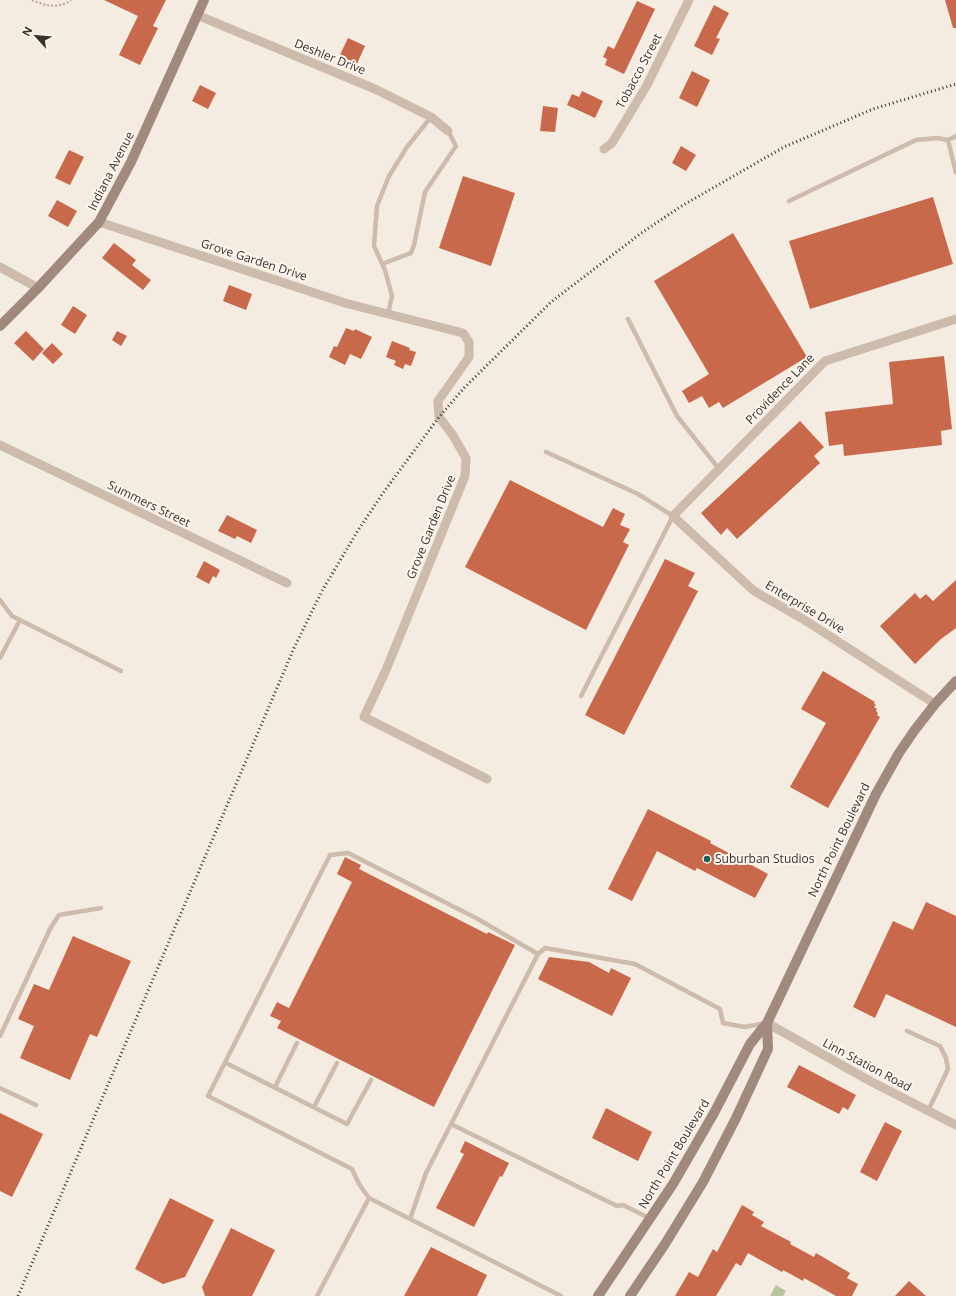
<svg xmlns="http://www.w3.org/2000/svg" width="956" height="1296" font-family="'Open Sans',sans-serif">
<style>
.green{fill:#b8c4a0}
.building{fill:#c8694b}
.lines{fill:none;stroke-linecap:round;stroke-linejoin:round}
.path{stroke:#b9a596;stroke-width:2;stroke-dasharray:2 2;stroke-linecap:butt}
.service{stroke:#cdbbac;stroke-width:4.5}
.minor{stroke:#cdbbac;stroke-width:9}
.secondary{stroke:#a18a7d;stroke-width:10}
.rail{stroke:#3b302b;stroke-width:3;stroke-dasharray:1 3;stroke-linecap:butt}
.poi-dot{fill:#1f5a5e;stroke:#fbf5ee;stroke-width:1.5}
.labels{text-anchor:middle;stroke-width:4;stroke-linejoin:round;paint-order:stroke}
.street-label{font-size:12px;fill:#3b302b;stroke:#fbf5ee}
.poi-label{font-size:12px;fill:#3b302b;stroke:#fbf5ee;text-anchor:start}
</style>
<rect width="100%" height="100%" fill="#f4ebe1"/>
<path class="green" d="M776,1285L786,1291L783,1296H770Z"/>
<path class="building" d="M104,0H166L153,26L158,28L140,65L119,55L138,16Z
M945,0H956V28H953Z
M637,1L655,9L624,74L605,65L607,59L603,57L608,46L614,49Z
M714,5L729,13L716,38L720,39L712,55L694,46Z
M348,38L365,46L355,68L338,59Z
M692,71L710,80L697,107L679,98Z
M200,85L216,93L208,109L192,101Z
M582,91L603,101L595,118L567,105L572,94L579,97Z
M543,106L558,108L555,132L540,131Z
M681,146L696,155L686,171L672,163Z
M69,150L84,157L70,185L55,178Z
M463,176L515,193L491,266L439,248Z
M933,197L953,264L810,309L789,241Z
M57,200L77,211L68,227L48,216Z
M733,233L807,357L723,408L719,402L709,408L702,396L689,403L682,391L709,374L654,281Z
M114,243L136,260L132,265L151,280L143,290L102,258Z
M229,285L252,294L246,310L223,301Z
M73,306L87,315L75,334L61,325Z
M346,328L354,331L355,329L372,337L361,359L350,354L345,365L329,357L334,346L337,347Z
M26,331L44,349L33,361L14,343Z
M117,331L127,336L121,346L112,340Z
M392,341L410,348L409,350L416,352L411,366L405,364L403,369L394,365L396,361L386,357Z
M52,343L63,354L53,364L42,353Z
M944,356L952,429L941,431L942,445L844,456L843,444L829,446L825,412L893,404L889,362Z
M800,421L824,447L814,456L820,463L737,539L727,528L721,535L701,513Z
M510,480L603,527L613,508L625,514L620,525L630,529L623,542L629,545L586,630L465,567Z
M227,515L257,530L251,543L237,536L235,539L218,531Z
M665,559L695,573L688,586L698,591L624,735L585,715Z
M204,561L220,570L216,578L213,576L209,584L196,577Z
M956,580V628L941,639L915,664L880,626L915,593L920,599L926,594L933,601Z
M823,671L875,702L874,704L876,705L874,707L877,709L876,711L878,713L877,715L880,717L828,808L790,787L826,723L801,709Z
M648,809L711,841L710,843L768,874L755,898L697,868L695,871L657,851L632,901L608,889Z
M345,857L361,865L359,869L487,934L488,932L515,945L434,1107L277,1028L281,1021L270,1016L277,1002L289,1008L352,882L337,874Z
M926,902L956,916V1027L886,994L875,1018L853,1007L893,921L913,930Z
M73,936L131,961L97,1037L90,1034L70,1080L20,1058L34,1026L18,1019L34,984L49,990Z
M549,957L589,962L609,973L611,968L631,978L612,1016L538,979Z
M799,1065L856,1095L848,1110L843,1107L839,1114L787,1087Z
M606,1108L652,1132L638,1161L592,1138Z
M0,1113L43,1134L12,1197L0,1191Z
M885,1122L902,1131L877,1181L860,1172Z
M465,1141L509,1163L502,1177L500,1176L474,1227L436,1208L464,1154L460,1152Z
M170,1198L214,1220L185,1277L163,1284L135,1269Z
M742,1205L754,1212L752,1215L764,1222L761,1226L791,1242L790,1244L814,1257L816,1253L850,1273L847,1278L858,1284L852,1296H836L804,1278L803,1281L783,1270L782,1272L748,1253L741,1266L736,1263L716,1296H675L689,1272L698,1277L713,1249L717,1252Z
M231,1228L275,1250L252,1296H205L202,1287Z
M431,1247L487,1275L477,1296H404Z
M909,1281L926,1296H895Z"/>
<g class="lines">
<path class="path" d="M32,0C45,6 59,9 71,0"/>
<path class="service" d="M948,140L956,136
M789,201L916,140L937,138L948,140L956,173
M382,264L411,253L414,245L425,192L456,146L448,131
M388,314L392,296L385,270L374,246L377,206L389,176L407,147L431,117
M628,319L677,416L719,469
M546,452L638,494L673,516L581,696
M0,600L12,616L121,671
M0,658L20,620
M538,954L545,948L635,964L720,1009L723,1023L745,1027L765,1023
M907,1031L940,1046L946,1058L948,1069L928,1111
M0,1036L50,929L59,915L101,908
M226,1063L347,1124L371,1080
M275,1087L297,1043
M0,1088L36,1105
M314,1107L337,1063
M451,1124L617,1206L623,1205L651,1219
M369,1198L359,1184L352,1169L208,1096L330,855L348,853L476,918L538,954L426,1173L410,1219
M317,1296L369,1198L561,1296"/>
<path class="minor" d="M197,15L375,89L431,117L448,131
M604,149L612,143L647,85L689,0
M99,222L345,303L463,333L469,342V357L438,401L439,417L452,434L466,458L465,476L386,670L364,717L487,779
M0,267L38,288
M0,445L287,583
M935,704L803,619L754,591L673,516L825,361L956,319
M767,1023L870,1081L956,1125"/>
<path class="secondary" d="M0,326L38,288L99,222L131,162L204,0
M598,1296L673,1184L714,1113L750,1044L767,1023L876,794L899,753L914,731L935,704L956,681
M630,1296L665,1244L703,1182L736,1118L768,1049L767,1023"/>
<path class="rail" d="M18,1296L294,648L322,591L357,532L383,493L439,417L464,388L551,302L640,234L680,207L784,147L873,109L956,84"/>
</g>
<circle class="poi-dot" cx="707" cy="859" r="4"/>
<g class="labels">
<g class="street-label">
<text transform="translate(330 57) rotate(22)" y="4">Deshler Drive</text>
<text transform="translate(639 71) rotate(-62)" y="4">Tobacco Street</text>
<text transform="translate(111 171) rotate(-63)" y="4">Indiana Avenue</text>
<text transform="translate(254 260) rotate(18)" y="4">Grove Garden Drive</text>
<text transform="translate(780 389) rotate(-46)" y="4">Providence Lane</text>
<text transform="translate(149 504) rotate(26)" y="4">Summers Street</text>
<text transform="translate(431 527) rotate(-68)" y="4">Grove Garden Drive</text>
<text transform="translate(805 607) rotate(31)" y="4">Enterprise Drive</text>
<text transform="translate(839 840) rotate(-64)" y="4">North Point Boulevard</text>
<text transform="translate(867 1065) rotate(28)" y="4">Linn Station Road</text>
<text transform="translate(674 1154) rotate(-59)" y="4">North Point Boulevard</text>
</g>
<g class="poi-label">
<text x="715" y="863">Suburban Studios</text>
</g>
</g>
<g transform="translate(36 36) rotate(297)" stroke="#fbf5ee" stroke-width="3" paint-order="stroke">
<path d="M0-3L7 15L0 10L-7 15Z" fill="#3b302b"/>
<text y="-6" font-size="11" font-weight="bold" text-anchor="middle" fill="#3b302b">N</text>
</g>
</svg>
